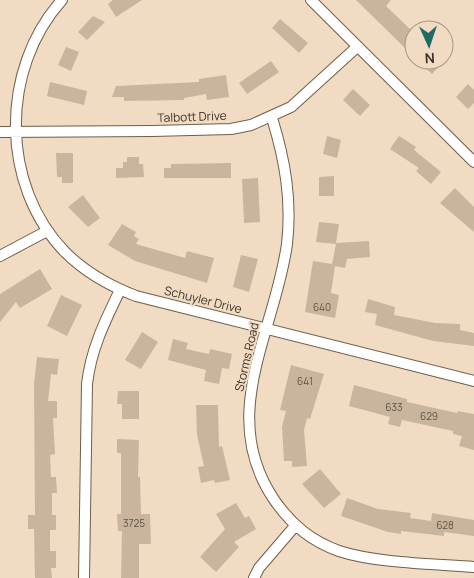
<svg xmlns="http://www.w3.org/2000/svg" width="474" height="578" font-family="Manrope,sans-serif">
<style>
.building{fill:#c9b59d}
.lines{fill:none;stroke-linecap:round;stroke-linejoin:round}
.street-casing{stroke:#705e49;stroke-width:12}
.street{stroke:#fff;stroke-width:10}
.labels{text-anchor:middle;stroke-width:4;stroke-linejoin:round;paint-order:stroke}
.number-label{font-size:10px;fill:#5e5345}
.street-label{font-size:12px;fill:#3a3228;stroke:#f1dbc3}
</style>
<rect width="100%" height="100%" fill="#f1dbc3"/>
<path class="building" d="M113,0H142L116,17L108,4Z
M356,0H391L386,6L414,33V44L407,50Z
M93,16L105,22L87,40L78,32Z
M280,19L308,43L299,53L272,28Z
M66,47L79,52L71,71L58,65Z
M416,60H445L432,74Z
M271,61L279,72L247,94L239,83Z
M226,75L229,97L207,100L206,94L184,98V100L124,101V97H112L116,86L199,82V79Z
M50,82L87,91L84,105L47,96Z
M468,84L474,90V103L468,109L456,97Z
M353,89L370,105L360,116L343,100Z
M327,136L341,140L337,158L323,154Z
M399,136L416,147L414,150L441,172L431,184L416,171L419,168L390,149Z
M56,153H73V183H62V177H57Z
M127,157H139V164H143L144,177L116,178V168H123V162H127Z
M231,163V178H164V168H171V164Z
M334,176V196H319V177Z
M258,178L260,222L244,223L242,179Z
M455,188L474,207V232L440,203Z
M83,195L100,218L88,227L68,207Z
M319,222L339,224L336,243L369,241L370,257L347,259L345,268L335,266L331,293L339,295L335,318L305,312L313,261L332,264L336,244L316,242Z
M122,224L136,232L134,236L139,239L136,244L185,258L187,251L214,258L207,283L135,261L108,245Z
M241,255L258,259L249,292L233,287Z
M40,269L52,289L20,308L16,302L0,322V294Z
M61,295L82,305L67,336L47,326Z
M368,299L395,307L394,315L435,323L460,324V330L474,333V346L433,341L375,325L377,314L365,312Z
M142,332L158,342L141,369L125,360Z
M173,339L188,343L186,349L209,354L210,349L232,354L229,369L222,368L219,384L204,381L206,370L168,360Z
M37,357L59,359L57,375L51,374L48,401H57V418H53L55,454L50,455L51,477H56L57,493H52V515H56V530H50V551H56V568H51L52,578H35L34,529H28V515H35L34,384Z
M291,365L324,374L310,419L307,418L304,430L307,466L292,467V461H284L282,427L286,411L280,410Z
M354,385L407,399V402L457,413L458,411L474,414V450L459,446L462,436L453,434V431L402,420L400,427L388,424L390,417L349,406Z
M118,391H139V419H122V404H117Z
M196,405H218L219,447L222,446L230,480L215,483L214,480L201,483L198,467L204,466L197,435Z
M117,439L139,440L138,477H140L141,514H150L151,544H139V578H121L122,531H118L117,514H121V453H117Z
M320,469L341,494L324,508L302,484Z
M347,498L378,509L411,513L410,518L431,521L432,513L474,520V536L444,532V536L401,531V534L388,532L341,516Z
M236,503L245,518L249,516L256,529L234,542L239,547L216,572L200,557L225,529L216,514Z"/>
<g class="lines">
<defs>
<path id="street" d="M62,0C0,69 0,185 65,252C85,272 110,286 136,296L474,381
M311,0L474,162
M272,118C285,160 292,200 287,244C275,332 216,416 275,501C292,525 311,541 339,551C375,563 435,564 474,567
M0,132L152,131L231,129L251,125L291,107L357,47
M0,256L47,231
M84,578L87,384C91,349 105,321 120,290
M254,578L259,568L295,526"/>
</defs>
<use href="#street" class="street-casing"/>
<use href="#street" class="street"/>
</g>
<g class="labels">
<g class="number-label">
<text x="322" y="311">640</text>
<text x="305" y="385">641</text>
<text x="394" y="411">633</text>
<text x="429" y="420">629</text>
<text x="134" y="527">3725</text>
<text x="445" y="529">628</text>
</g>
<g class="street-label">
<text transform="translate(192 117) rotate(-2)" y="4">Talbott Drive</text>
<text transform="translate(203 300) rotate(14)" y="4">Schuyler Drive</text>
<text transform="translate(247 357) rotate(-77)" y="4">Storms Road</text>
</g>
</g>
<g transform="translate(429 45) rotate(177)"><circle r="24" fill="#f1dbc3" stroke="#a89785"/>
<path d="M0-4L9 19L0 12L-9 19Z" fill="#1e6a65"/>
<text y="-8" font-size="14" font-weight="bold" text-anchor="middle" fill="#3a3228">N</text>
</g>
</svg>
